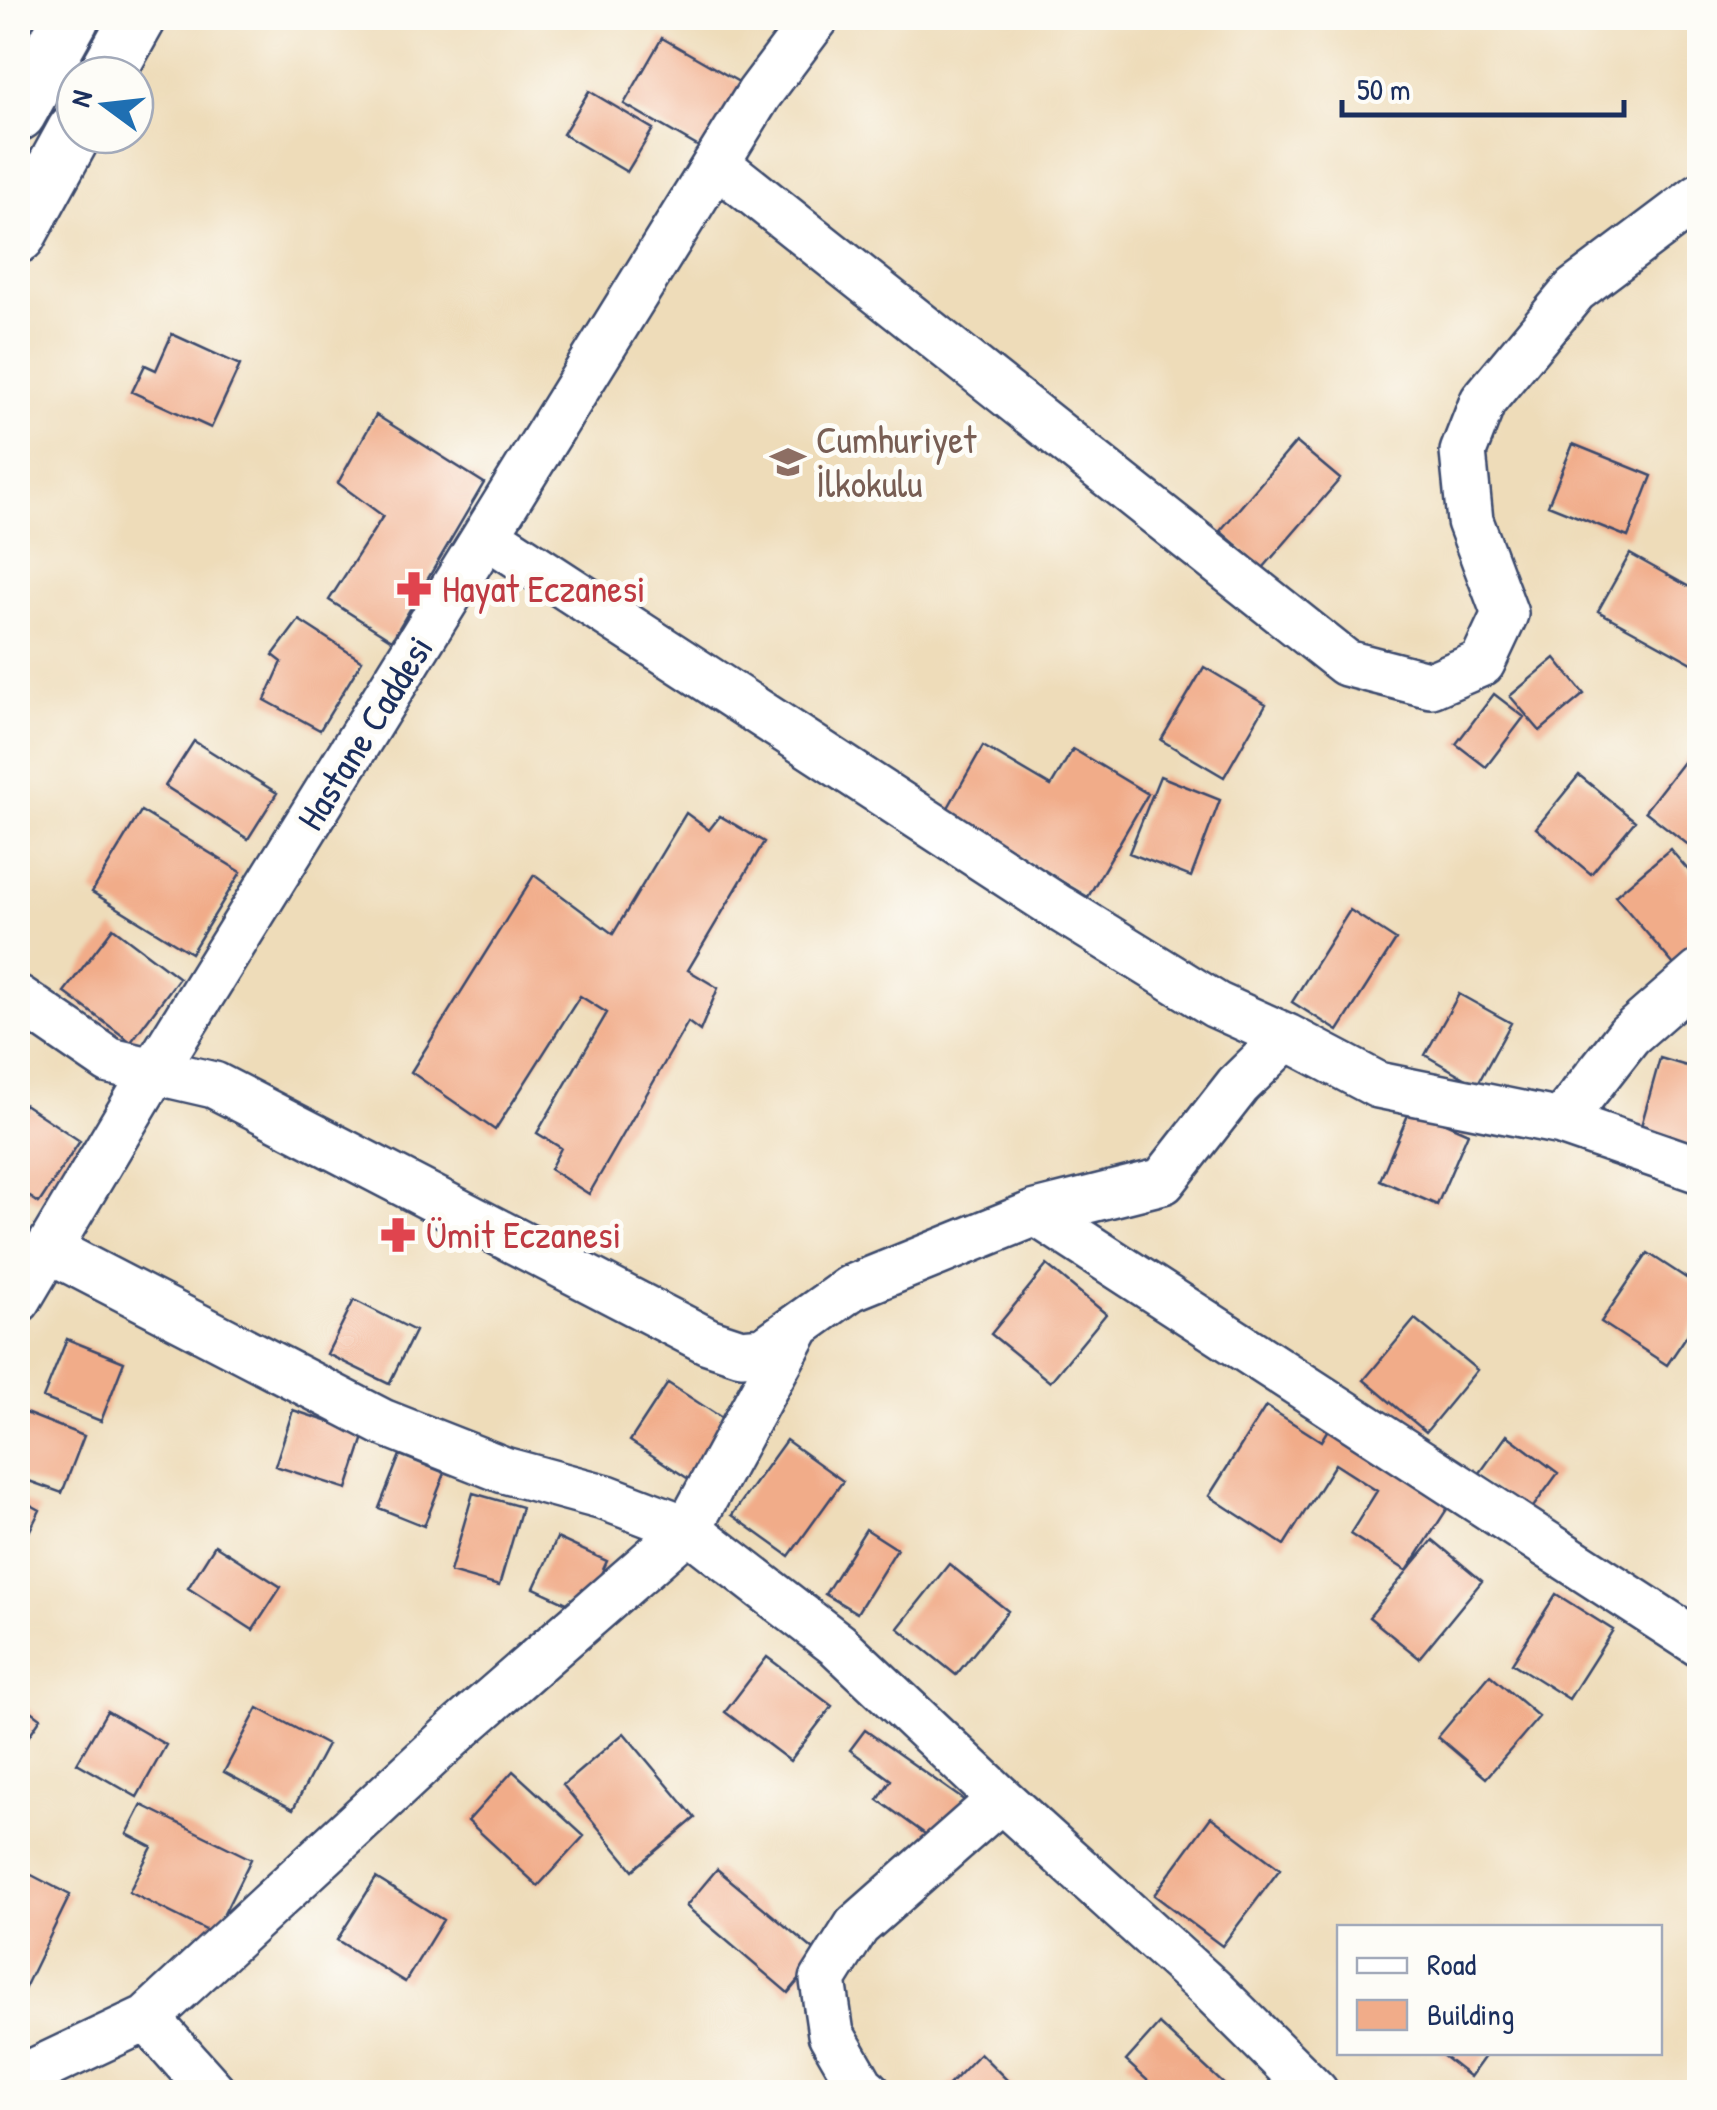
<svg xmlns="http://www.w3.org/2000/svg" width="1717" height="2110" font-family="'Patrick Hand',sans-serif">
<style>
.building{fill:#f1ac89}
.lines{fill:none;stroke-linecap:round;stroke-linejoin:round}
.minor-casing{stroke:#3b496c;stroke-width:50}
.highway-casing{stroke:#3b496c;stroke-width:60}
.minor{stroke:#fff;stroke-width:45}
.highway{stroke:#fff;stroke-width:55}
.labels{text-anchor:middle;stroke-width:10;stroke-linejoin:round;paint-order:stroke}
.education-label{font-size:38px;fill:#785e54;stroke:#fdfcf7;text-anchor:start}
.health-label{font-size:38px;fill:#be3a42;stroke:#fdfcf7;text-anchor:start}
.street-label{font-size:38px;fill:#1b2f5e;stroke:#fdfcf7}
</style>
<rect width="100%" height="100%" fill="#fdfcf7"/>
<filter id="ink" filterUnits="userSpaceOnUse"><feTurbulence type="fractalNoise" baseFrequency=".01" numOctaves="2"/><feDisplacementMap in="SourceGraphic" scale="20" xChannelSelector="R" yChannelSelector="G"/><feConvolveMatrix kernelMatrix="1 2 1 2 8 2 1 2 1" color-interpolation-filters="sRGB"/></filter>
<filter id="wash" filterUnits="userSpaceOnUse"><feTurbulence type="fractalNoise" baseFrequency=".0048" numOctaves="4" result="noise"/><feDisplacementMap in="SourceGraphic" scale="40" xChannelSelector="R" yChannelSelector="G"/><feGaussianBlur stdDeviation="2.25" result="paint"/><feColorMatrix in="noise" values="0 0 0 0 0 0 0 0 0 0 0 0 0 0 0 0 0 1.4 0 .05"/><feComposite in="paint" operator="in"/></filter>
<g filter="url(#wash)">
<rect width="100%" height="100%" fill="#eedcb9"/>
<g id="blocks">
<path class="building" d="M662,38L751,89L713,155L624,104Z
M589,91L653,129L627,172L563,134Z
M172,334L240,365L211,428L132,392L145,365L156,370Z
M376,415L484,483L392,640L329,600L383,516L338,483Z
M1296,442L1340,479L1263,568L1220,531Z
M1573,444L1652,476L1628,537L1548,505Z
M1630,554L1700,593V654L1694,664L1598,611Z
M299,620L362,661L320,730L265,700L282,662L273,655Z
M1555,658L1584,694L1540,731L1510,696Z
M1204,667L1266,704L1224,777L1161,740Z
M1494,694L1524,717L1486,767L1456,744Z
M194,741L277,793L248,839L165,786Z
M983,746L1051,786L1073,749L1148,794L1088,897L945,813Z
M1687,757L1700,766V854L1645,811Z
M1579,775L1635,821L1591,874L1536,828Z
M1160,776L1220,800L1191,877L1129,853Z
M141,811L241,872L191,953L92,892Z
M686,813L709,830L720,816L764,842L688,970L718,988L700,1031L688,1022L589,1194L550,1169L561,1148L537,1133L607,1013L580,996L495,1130L411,1072L534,875L613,934Z
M1670,849L1700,884V944L1674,965L1615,896Z
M1350,910L1396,940L1338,1031L1292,1002Z
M113,928L179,978L131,1042L64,992Z
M1459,994L1511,1023L1477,1085L1425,1055Z
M1660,1058L1700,1070V1154L1638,1137Z
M24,1104L80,1141L39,1203L18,1189V1114Z
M1411,1108L1468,1133L1437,1205L1380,1180Z
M1648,1253L1700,1287V1316L1667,1365L1601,1322Z
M1047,1265L1106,1314L1050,1382L991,1334Z
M354,1300L415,1331L389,1384L327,1354Z
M1415,1319L1477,1370L1426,1432L1364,1380Z
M67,1339L124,1362L101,1421L43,1398Z
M668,1383L736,1427L698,1485L630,1441Z
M1266,1406L1321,1441L1330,1426L1451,1503L1407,1571L1350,1534L1377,1491L1335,1464L1284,1545L1209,1496Z
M18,1410L84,1436L62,1493L18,1477Z
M293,1410L365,1434L347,1489L275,1466Z
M1507,1435L1558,1473L1528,1514L1477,1477Z
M786,1440L843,1481L789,1556L732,1515Z
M400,1455L445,1473L424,1526L379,1508Z
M473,1493L522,1507L499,1586L450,1572Z
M18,1498L40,1510L18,1554Z
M866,1529L897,1549L857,1613L825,1594Z
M557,1538L607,1561L584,1611L534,1588Z
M1433,1540L1482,1581L1419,1658L1369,1617Z
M215,1545L281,1587L253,1630L188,1588Z
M949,1564L1008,1611L956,1675L898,1628Z
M1556,1594L1613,1630L1569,1699L1512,1663Z
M767,1657L832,1706L790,1761L725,1712Z
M1490,1675L1539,1717L1486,1778L1438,1737Z
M18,1701L41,1718L18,1752Z
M258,1708L327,1745L293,1809L224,1772Z
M107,1711L166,1745L137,1797L77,1763Z
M865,1730L968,1803L939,1844L878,1800L891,1780L850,1750Z
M624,1733L695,1818L633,1870L563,1785Z
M513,1771L584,1836L538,1886L468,1821Z
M142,1805L251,1859L214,1934L129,1892L152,1847L127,1834Z
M1211,1817L1280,1869L1222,1946L1154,1895Z
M18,1868L70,1895L18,2002Z
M717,1869L820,1955L788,1993L686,1906Z
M376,1878L443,1920L405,1982L337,1940Z
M1159,2024L1228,2088L1224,2092H1160L1126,2061Z
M1438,2052H1488L1470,2077Z
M980,2053L1019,2092H942Z"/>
</g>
</g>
<g filter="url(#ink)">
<use href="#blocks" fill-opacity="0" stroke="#3b496c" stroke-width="2.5"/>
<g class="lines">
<defs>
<path id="minor" d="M716,163L1346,663L1431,685L1482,663L1505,614L1470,521L1463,452L1483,401L1575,290L1700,196
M488,536L1059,908L1216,1005L1287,1037L1378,1085L1561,1122L1700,1170
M18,998L110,1061L214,1085L708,1341L741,1352L764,1350L851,1288L1036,1213L1163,1181L1238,1085L1287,1037
M1561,1122L1629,1035L1700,973
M1036,1213L1700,1644
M48,1249L382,1422L504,1470L607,1498L688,1529L838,1645L1001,1799L1212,1990L1315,2092
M18,1300L153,1073L759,94L816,18
M147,2018L213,2092
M18,2079L147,2018L462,1726L688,1529L798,1327
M868,2092L861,2086L831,2034L823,1980L857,1926L1001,1799"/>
<path id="highway" d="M106,75L138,18
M18,113L71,18
M18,235L75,131"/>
</defs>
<use href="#minor" class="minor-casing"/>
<use href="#highway" class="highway-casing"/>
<use href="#minor" class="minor"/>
<use href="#highway" class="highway"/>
</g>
</g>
<defs>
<symbol id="school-bare" viewBox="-9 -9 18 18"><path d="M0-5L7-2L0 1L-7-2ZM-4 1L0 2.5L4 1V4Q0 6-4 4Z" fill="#8d6e63" stroke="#fdfcf7" stroke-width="2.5" paint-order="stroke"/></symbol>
<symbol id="pharmacy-bare" viewBox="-9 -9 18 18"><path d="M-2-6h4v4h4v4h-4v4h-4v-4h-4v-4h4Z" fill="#e0444e" stroke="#fdfcf7" stroke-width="2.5" paint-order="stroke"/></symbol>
</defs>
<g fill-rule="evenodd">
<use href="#school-bare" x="763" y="437" width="50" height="50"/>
<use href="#pharmacy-bare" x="389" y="564" width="50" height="50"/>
<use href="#pharmacy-bare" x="373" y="1210" width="50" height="50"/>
</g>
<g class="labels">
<g class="education-label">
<text x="816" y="453">Cumhuriyet<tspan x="816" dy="44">İlkokulu</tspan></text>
</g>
<g class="health-label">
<text x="442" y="602">Hayat Eczanesi</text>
<text x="426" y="1248">Ümit Eczanesi</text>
</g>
<g class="street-label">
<text transform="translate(365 733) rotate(-58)" y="13">Hastane Caddesi</text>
</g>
</g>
<rect width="1717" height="2110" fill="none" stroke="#fdfcf7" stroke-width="60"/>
<rect x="1337" y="1925" width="325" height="130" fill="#fdfcf7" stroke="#a3aaba" stroke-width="2.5"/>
<rect x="1357" y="1958" width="50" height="15" fill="#ffffff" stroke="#a3aaba" stroke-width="2.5"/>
<text x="1427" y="1975" font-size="30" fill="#1b2f5e">Road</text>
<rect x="1357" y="2000" width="50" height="30" fill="#f1ac89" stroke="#a3aaba" stroke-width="2.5"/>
<text x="1427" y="2025" font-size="30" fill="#1b2f5e">Building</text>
<g transform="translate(105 105) rotate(285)"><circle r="48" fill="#fdfcf7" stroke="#a3aaba" stroke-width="2.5"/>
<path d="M0-8L18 38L0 25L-18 38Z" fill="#1f6fb2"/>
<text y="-15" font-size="28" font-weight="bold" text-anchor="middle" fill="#1b2f5e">N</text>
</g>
<path d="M1342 100v15h282v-15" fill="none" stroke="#1b2f5e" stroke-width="5"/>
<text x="1357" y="100" font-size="30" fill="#1b2f5e" stroke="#fdfcf7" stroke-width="8" paint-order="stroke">50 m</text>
</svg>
